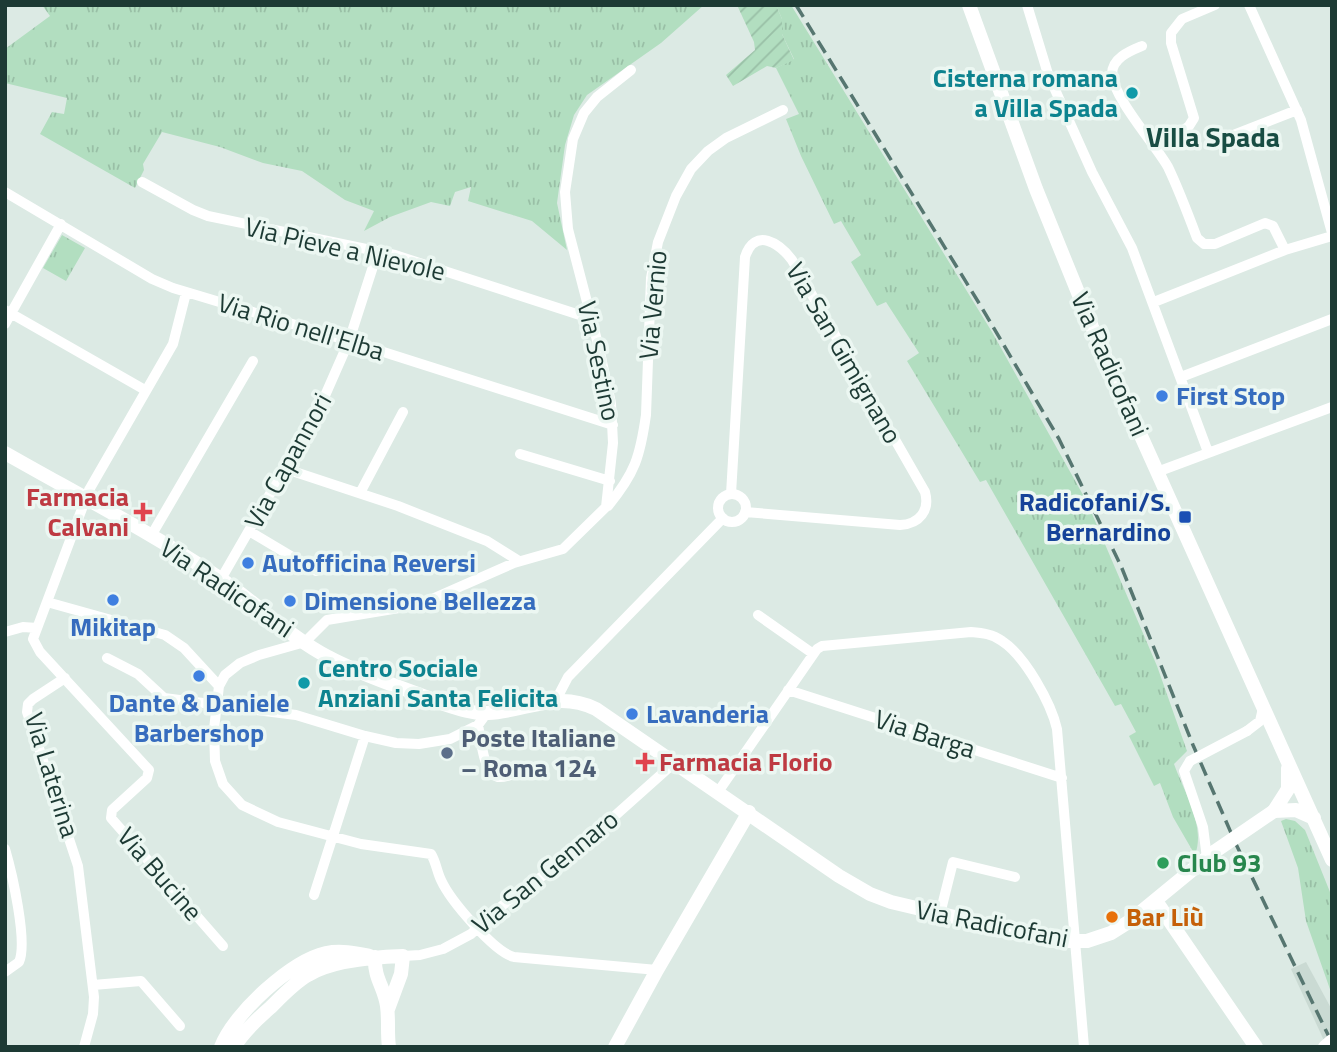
<svg xmlns="http://www.w3.org/2000/svg" width="1337" height="1052" font-family="'Titillium Web',sans-serif">
<style>
.built{fill:#cadad3}
.grass{fill:url(#grass-tufts)}
.garden{fill:url(#garden-furrows)}
.lines{fill:none;stroke-linecap:round;stroke-linejoin:round}
.minor{stroke:#fff;stroke-width:10}
.tertiary{stroke:#fff;stroke-width:14}
.rail{stroke:#567670;stroke-width:3.5;stroke-dasharray:14 7;stroke-linecap:butt}
.minor-bridge{stroke:#fff;stroke-width:10}
.tertiary-bridge{stroke:#fff;stroke-width:14}
.culture-dot{fill:#0f9aa8;stroke:#ecf7f2;stroke-width:2.5}
.shop-dot{fill:#3f7fe0;stroke:#ecf7f2;stroke-width:2.5}
.health-dot{fill:#e0444e;stroke:#ecf7f2;stroke-width:2.5}
.transit-dot{fill:#1a4fb4;stroke:#ecf7f2;stroke-width:2.5}
.service-dot{fill:#5c6f8a;stroke:#ecf7f2;stroke-width:2.5}
.leisure-dot{fill:#2e9e5b;stroke:#ecf7f2;stroke-width:2.5}
.food-dot{fill:#e8710a;stroke:#ecf7f2;stroke-width:2.5}
.labels{text-anchor:middle;stroke-width:7;stroke-linejoin:round;paint-order:stroke}
.culture-label{font-size:26px;font-weight:bold;fill:#0d838f;stroke:#ecf7f2;text-anchor:end}
.street-label{font-size:26px;fill:#1d3a34;stroke:#ecf7f2}
.shop-label{font-size:26px;font-weight:bold;fill:#366cbe;stroke:#ecf7f2;text-anchor:start}
.health-label{font-size:26px;font-weight:bold;fill:#be3a42;stroke:#ecf7f2;text-anchor:end}
.transit-label{font-size:26px;font-weight:bold;fill:#164399;stroke:#ecf7f2;text-anchor:end}
.service-label{font-size:26px;font-weight:bold;fill:#4e5e75;stroke:#ecf7f2;text-anchor:start}
.leisure-label{font-size:26px;font-weight:bold;fill:#27864d;stroke:#ecf7f2;text-anchor:start}
.food-label{font-size:26px;font-weight:bold;fill:#c56008;stroke:#ecf7f2;text-anchor:start}
.neighbourhood-label{font-size:28px;font-weight:bold;fill:#184d43;stroke:#ecf7f2}
</style>
<defs>
<pattern id="grass-tufts" width="24" height="20" patternUnits="userSpaceOnUse" patternTransform="scale(1.75)"><rect width="24" height="20" fill="#b2dec0"/><path d="M3 7l-1-3M5 7V3M7 7l1-3M15 17l-1-3M17 17v-4M19 17l1-3" fill="none" stroke="#99bfa6"/></pattern>
<pattern id="garden-furrows" width="10" height="10" patternUnits="userSpaceOnUse" patternTransform="scale(1.75)"><rect width="10" height="10" fill="#b2dec0"/><path d="M-1 1l2-2M0 10L10 0M9 11l2-2" fill="none" stroke="#99bfa6"/></pattern>
</defs>
<rect width="100%" height="100%" fill="#dceae4"/>
<path class="built" d="M1306,962L1332,1010V1047H1327L1291,969Z"/>
<path class="grass" d="M42,5H704L661,43L587,95L574,115L565,145L557,203L567,250L532,221L468,201L471,187L455,192L450,206L431,202L390,217L364,231L374,211L345,200L302,171L263,163L220,147L162,132L143,164L144,170L135,188L40,134L52,112L64,114L67,98L5,83V49L50,16Z
M776,5H791L992,332L1087,502L1157,666L1187,751L1174,764C1184,792 1206,826 1195,855L1173,817L1160,783L1154,786L1129,736L1136,732L1121,704L1115,706L986,480L980,482L907,361L919,353L886,302L877,306L851,262L861,255L841,221L834,224L801,156L786,119L799,114L776,68L794,59L782,34V19Z
M62,235L85,248L66,281L43,268Z
M1286,819L1295,821L1305,830L1332,897V995L1306,921L1298,868L1281,821Z"/>
<path class="garden" d="M737,5H776L782,19V34L794,60L776,68L767,66L733,86L726,75L755,50L754,42Z"/>
<g class="lines">
<path class="minor" d="M1027,5L1048,74L1092,172L1132,248L1208,452
M1249,5L1301,120L1332,233
M1142,46C1130,51 1112,58 1112,74C1114,99 1155,144 1168,167C1179,190 1188,214 1197,238L1204,244H1215L1265,223L1273,226L1285,250
M631,70L597,97L584,113L573,139L565,192L568,229L599,348L611,403L613,443L606,507L563,549L514,563L432,599L399,608L327,620L305,642L259,655L240,663L225,675L219,686L214,729L215,761L223,784L242,805L278,822L361,844L431,854C436,862 437,872 441,880C450,900 494,952 514,957L657,970
M1231,136L1297,110
M1156,149L1189,126L1194,118L1171,43V33L1182,19L1215,5
M142,182L193,210L208,216L395,255L592,319
M5,192L152,279L173,288L349,341L613,425
M186,293L173,344L89,490L33,639L40,652L149,770L147,778L112,810L111,818L223,946
M1154,302L1285,250L1332,236
M5,310L145,390
M5,324L61,224
M1181,377L1332,319
M520,454L610,481
M286,469L398,506L487,541L519,561
M1157,472L1332,407
M360,493L403,412
M731,494L745,257C755,226 780,244 792,260L925,492C930,510 920,524 900,525L745,512
M718 508a14 14 0 1 1 28 0a14 14 0 1 1-28 0Z
M608,506C635,473 640,457 646,415L651,278L658,242L676,196L691,169L708,151L726,138L783,110
M249,531L316,571
M151,536L253,361
M221,579L320,407L349,341L378,251
M47,602L165,635L184,648L219,686
M758,615L812,653
M5,632L23,627L37,628
M107,658L138,674L164,698L296,715L365,736L396,743L419,744L450,739L478,725L486,714
M65,678L33,699L28,704L27,712L78,866L94,997L93,1014L84,1047
M788,690L1062,778
M556,700L568,677L723,518
M478,725C481,738 483,774 498,777C506,778 517,773 526,770
M1247,731L1260,721L1263,708
M1190,761L1184,771L1203,827L1207,858
M718,792L817,649L822,646L971,632C982,633 993,634 1002,641C1025,656 1051,703 1057,729L1084,1047
M5,849C12,873 28,942 19,962L5,972
M314,895L365,736
M940,914L953,862L1015,877
M403,956L420,955L443,949L471,934L503,905L571,855L674,763
M93,985L141,981L180,1026"/>
<path class="tertiary" d="M969,5L1036,189L1092,327L1332,860
M5,453C77,494 152,533 221,579C256,603 291,638 328,657C363,676 404,688 441,703C456,708 472,714 488,713C528,711 556,690 596,709L839,876L870,894L891,902L1056,941H1087L1111,933L1130,921L1214,852
M1274,811L1288,789V768
M1274,811L1296,810L1314,818
M1156,901L1256,1047
M375,957C374,979 384,986 387,1006C389,1020 387,1033 389,1047
M221,1047C234,1013 291,961 326,953C341,950 355,953 370,956
M234,1047C244,1031 257,1019 271,1007C282,996 294,983 308,975C332,960 375,957 403,956L401,974L388,1009
M615,1047L657,970L749,812"/>
<path class="rail" d="M796,5L982,308L1059,439L1121,566L1193,745L1235,842L1332,1043"/>
<path class="minor-bridge" d="M1190,761L1247,731"/>
<path class="tertiary-bridge" d="M1214,852L1274,811
M1325,1047L1332,1041"/>
</g>
<g class="culture-dot">
<circle cx="1132" cy="93" r="7"/>
<circle cx="304" cy="683" r="7"/>
</g>
<g class="shop-dot">
<circle cx="1162" cy="396" r="7"/>
<circle cx="248" cy="563" r="7"/>
<circle cx="113" cy="600" r="7"/>
<circle cx="290" cy="601" r="7"/>
<circle cx="199" cy="676" r="7"/>
<circle cx="632" cy="714" r="7"/>
</g>
<g class="health-dot">
<path d="M139.5 501.5h7v7h7v7h-7v7h-7v-7h-7v-7h7z"/>
<path d="M641.5 751.5h7v7h7v7h-7v7h-7v-7h-7v-7h7z"/>
</g>
<rect class="transit-dot" x="1178" y="510" width="14" height="14" rx="3.5"/>
<circle class="service-dot" cx="447" cy="753" r="7"/>
<circle class="leisure-dot" cx="1163" cy="863" r="7"/>
<circle class="food-dot" cx="1112" cy="917" r="7"/>
<g class="labels">
<g class="culture-label">
<text x="1118" y="87">Cisterna romana<tspan x="1118" dy="30">a Villa Spada</tspan></text>
<text x="318" y="677" text-anchor="start">Centro Sociale<tspan x="318" dy="30">Anziani Santa Felicita</tspan></text>
</g>
<g class="street-label">
<text transform="translate(345 249) rotate(13)" y="9">Via Pieve a Nievole</text>
<text transform="translate(653 305) rotate(-85)" y="9">Via Vernio</text>
<text transform="translate(301 327) rotate(17)" y="9">Via Rio nell'Elba</text>
<text transform="translate(844 353) rotate(60)" y="9">Via San Gimignano</text>
<text transform="translate(599 361) rotate(78)" y="9">Via Sestino</text>
<text transform="translate(1110 364) rotate(66)" y="9">Via Radicofani</text>
<text transform="translate(288 461) rotate(-61)" y="9">Via Capannori</text>
<text transform="translate(227 588) rotate(34)" y="9">Via Radicofani</text>
<text transform="translate(925 734) rotate(18)" y="9">Via Barga</text>
<text transform="translate(52 775) rotate(73)" y="9">Via Laterina</text>
<text transform="translate(545 872) rotate(-39)" y="9">Via San Gennaro</text>
<text transform="translate(160 874) rotate(49)" y="9">Via Bucine</text>
<text transform="translate(992 924) rotate(11)" y="9">Via Radicofani</text>
</g>
<g class="shop-label">
<text x="1176" y="405">First Stop</text>
<text x="262" y="572">Autofficina Reversi</text>
<text x="304" y="610">Dimensione Bellezza</text>
<text x="113" y="636" text-anchor="middle">Mikitap</text>
<text x="199" y="712" text-anchor="middle">Dante &amp; Daniele<tspan x="199" dy="30">Barbershop</tspan></text>
<text x="646" y="723">Lavanderia</text>
</g>
<g class="health-label">
<text x="129" y="506">Farmacia<tspan x="129" dy="30">Calvani</tspan></text>
<text x="659" y="771" text-anchor="start">Farmacia Florio</text>
</g>
<g class="transit-label">
<text x="1171" y="511">Radicofani/S.<tspan x="1171" dy="30">Bernardino</tspan></text>
</g>
<g class="service-label">
<text x="461" y="747">Poste Italiane<tspan x="461" dy="30">– Roma 124</tspan></text>
</g>
<g class="leisure-label">
<text x="1177" y="872">Club 93</text>
</g>
<g class="food-label">
<text x="1126" y="926">Bar Liù</text>
</g>
<g class="neighbourhood-label">
<text x="1213" y="147">Villa Spada</text>
</g>
</g>
<rect width="1337" height="1052" fill="none" stroke="#1d3a34" stroke-width="14"/>
</svg>
